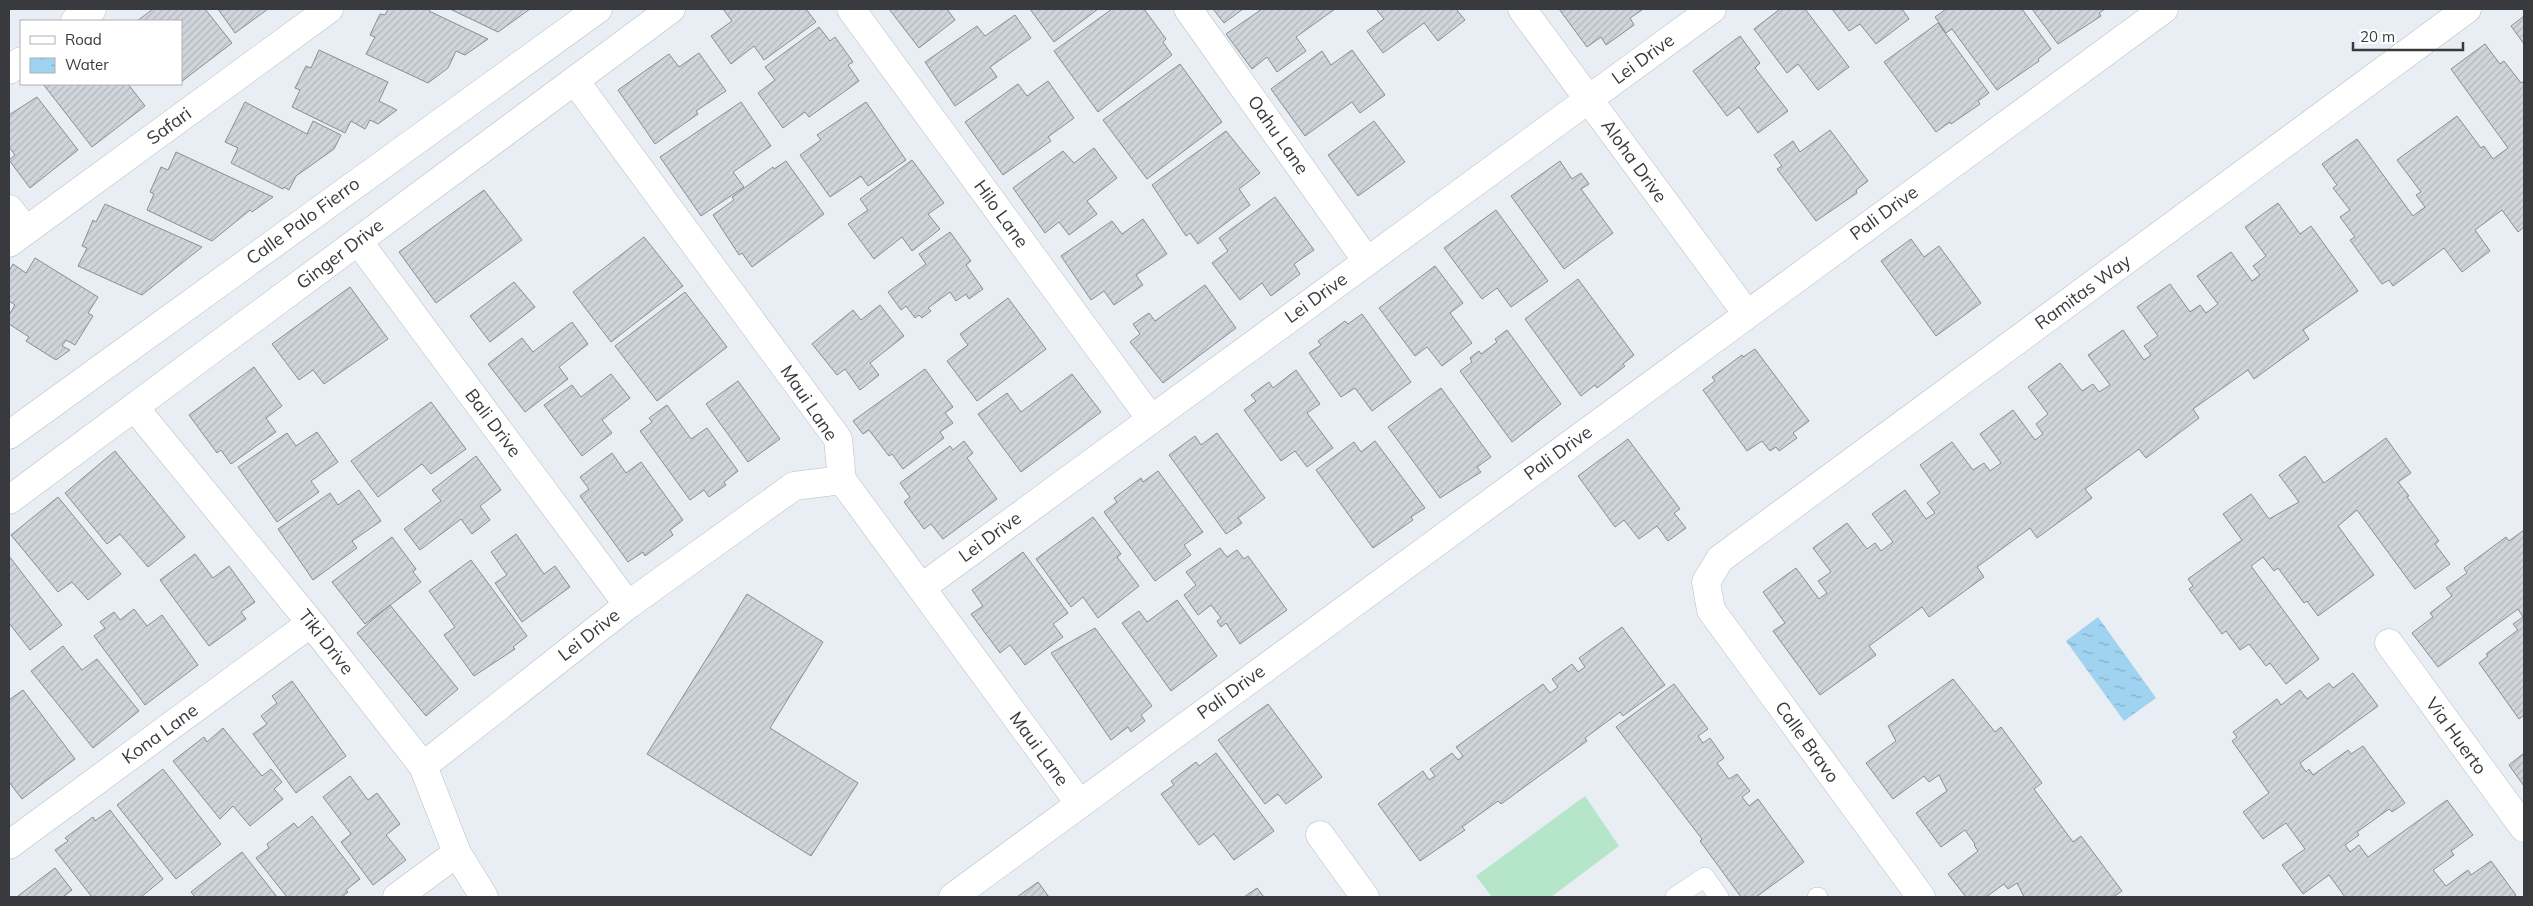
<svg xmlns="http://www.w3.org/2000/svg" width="2533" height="906" font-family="Mulish,sans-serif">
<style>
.pitch{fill:#b5e6c9}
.water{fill:url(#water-ripples)}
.building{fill:url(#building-hatch);stroke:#898d94}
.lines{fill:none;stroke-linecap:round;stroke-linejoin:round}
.lane-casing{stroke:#b9bdc4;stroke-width:20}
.street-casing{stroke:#b9bdc4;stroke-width:29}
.lane{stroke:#fff;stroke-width:19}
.street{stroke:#fff;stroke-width:28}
.labels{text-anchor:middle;stroke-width:4;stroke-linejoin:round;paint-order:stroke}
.street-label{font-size:18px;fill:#383a3d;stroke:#fff}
</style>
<defs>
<pattern id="water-ripples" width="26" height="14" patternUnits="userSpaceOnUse" patternTransform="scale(1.25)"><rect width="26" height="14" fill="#a0d3f0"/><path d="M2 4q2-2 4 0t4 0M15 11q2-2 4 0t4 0" fill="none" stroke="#83acc4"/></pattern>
<pattern id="building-hatch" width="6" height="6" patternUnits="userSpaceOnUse" patternTransform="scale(1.25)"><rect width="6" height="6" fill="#d0d4db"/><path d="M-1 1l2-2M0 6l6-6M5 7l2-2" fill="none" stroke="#b3b7bd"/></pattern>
</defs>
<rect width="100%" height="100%" fill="#e9eef5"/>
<path class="pitch" d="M1585,796L1619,846L1551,897H1492L1476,876Z"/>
<path class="water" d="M2098,617L2156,698L2124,721L2066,641Z"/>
<path class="building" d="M153,9H205L232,43L181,82V21H137Z
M218,9H268L235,33Z
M388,9H430L429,11L488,39L465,55L456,51L448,68L428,83L366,54L375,37L370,35L380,14L385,15Z
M450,9H530L498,32Z
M723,9H806L816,22L764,60L754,46L731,64L711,36L732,21Z
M889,9H947L955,20L919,48Z
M1030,9H1098L1054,42Z
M1112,9H1144L1166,39L1163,42L1172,55L1098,112L1054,51Z
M1213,9H1243L1224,23Z
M1262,9H1335L1296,37L1306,51L1277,72L1267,57L1252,69L1226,34Z
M1376,9H1456L1465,20L1438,41L1424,23L1383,53L1367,31L1384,19Z
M1559,9H1641L1642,10L1630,18L1634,25L1606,45L1601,37L1587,47Z
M1780,9H1805L1849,67L1818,90L1798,64L1787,73L1754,29Z
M1832,9H1902L1909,19L1876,44L1860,24L1849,31Z
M1946,9H2022L2051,49L2038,59L2039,61L1997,90L1952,29L1946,33L1935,17Z
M2032,9H2105L2099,13L2101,16L2058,44Z
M1015,15L1031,38L990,67L997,77L955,106L925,62L977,26L985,36Z
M2524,16V44L2511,26Z
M1938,23L1989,93L1978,101L1980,104L1951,124L1950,122L1936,132L1884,62Z
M819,27L830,41L835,37L853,62L848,65L859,81L809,117L805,112L783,128L758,93L775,80L765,67Z
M1740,36L1760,63L1755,68L1788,111L1758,133L1739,107L1727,116L1693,71Z
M2485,44L2500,64L2504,61L2521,83L2524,81V227L2518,232L2502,210L2475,230L2490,251L2462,272L2444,248L2393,286L2389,280L2382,284L2350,240L2355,237L2340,217L2350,210L2333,188L2337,185L2322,164L2357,139L2413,216L2425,207L2416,195L2421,192L2397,160L2457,116L2481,148L2484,146L2493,159L2508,148L2451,69Z
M319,50L388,82L379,101L397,110L378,124L370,120L365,129L351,121L345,133L292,107L300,90L295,88L306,66L311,68Z
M1352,50L1385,95L1360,113L1352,102L1305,136L1271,89L1322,51L1331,65Z
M699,53L726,91L696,111L698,114L655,144L618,90L669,54L679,67Z
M1180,64L1222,122L1147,179L1103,120Z
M1048,81L1074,118L1048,137L1051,141L1003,175L965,122L1018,84L1027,96Z
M43,84H128L145,106L92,147Z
M37,97L78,150L30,188L9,160L15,155L9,147V115Z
M245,102L307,134L313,121L341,135L334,149L296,176L289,190L284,187L283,189L231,163L238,148L225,142Z
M741,102L771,146L733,172L744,187L701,216L660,157Z
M866,102L906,160L868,186L861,176L830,197L800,155L821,140L817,135Z
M1374,121L1405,162L1358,196L1328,155Z
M1830,130L1868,181L1856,190L1857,193L1816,221L1777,169L1782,166L1774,155L1793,141L1800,152Z
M1226,131L1260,173L1239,189L1250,205L1198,244L1190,233L1186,236L1152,185Z
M1094,148L1117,178L1087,201L1097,214L1069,235L1059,222L1045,233L1013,188L1063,151L1074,163Z
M176,152L273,197L252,212L250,210L212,241L147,210L154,194L150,192L161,167L168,170Z
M912,160L944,203L928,214L940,229L912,251L902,237L874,259L848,224L868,210L860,199Z
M786,161L824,214L752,267L742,253L739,255L713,215L734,200L732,197L773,167L774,169Z
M1560,161L1572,179L1581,173L1589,184L1581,189L1613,233L1564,269L1511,196Z
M484,190L522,240L436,303L399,252Z
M1275,197L1314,250L1294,264L1300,274L1271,296L1262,283L1240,300L1212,263L1228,251L1219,238Z
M2278,203L2300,234L2311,226L2358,291L2303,330L2309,339L2254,379L2248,370L2193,409L2199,418L2146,458L2139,449L2085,489L2092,498L2037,538L2030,528L1977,567L1984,577L1929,617L1922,607L1869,646L1876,655L1820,695L1773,631L1785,623L1763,592L1796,568L1819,599L1827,593L1818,581L1831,572L1813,548L1847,523L1867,549L1875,543L1881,551L1893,542L1872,514L1905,490L1926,519L1935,513L1927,503L1940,493L1920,465L1952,442L1973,470L1984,463L1990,471L2001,463L1980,434L2013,410L2035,440L2043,434L2036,424L2048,414L2028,387L2060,363L2082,391L2093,384L2099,392L2110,385L2088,355L2123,330L2144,360L2151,355L2144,346L2158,336L2137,307L2170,284L2190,312L2200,305L2206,313L2218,304L2197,276L2231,252L2252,281L2260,275L2253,266L2266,256L2245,227Z
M105,204L202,247L142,295L78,266L87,248L82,246L93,220L96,222Z
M1496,210L1548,281L1511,307L1497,288L1482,299L1444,248Z
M1143,219L1167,254L1136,275L1143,285L1114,305L1104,291L1091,300L1061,256L1112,221L1122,234Z
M950,232L971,261L966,265L983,289L969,299L966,294L956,301L950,292L928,308L931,311L922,318L919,315L915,318L906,306L901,310L888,292L926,264L919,254Z
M644,237L683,286L611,342L573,292Z
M1911,239L1924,257L1939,246L1981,303L1936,336L1881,261Z
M35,258L98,297L88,313L93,316L75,345L66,340L62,346L70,350L56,360L26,341L29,337L9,324V315L15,305L9,301V271L13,264L26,273Z
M1435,266L1463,303L1450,313L1472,343L1442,366L1427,347L1415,356L1379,308Z
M1578,279L1634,355L1623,364L1625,366L1597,388L1595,385L1581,396L1525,319Z
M514,282L535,307L490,342L470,316Z
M1205,285L1236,328L1163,383L1130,342L1140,334L1133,324L1149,313L1155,321Z
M350,287L388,339L324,384L313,370L299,380L272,344Z
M685,292L727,347L657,401L615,346Z
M1008,298L1046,349L977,401L947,361L968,345L960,334Z
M880,305L904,336L870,363L879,375L860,390L845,369L837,375L812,344L853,310L861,320Z
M1362,314L1411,382L1372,411L1355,388L1341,397L1309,353L1321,345L1318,341L1345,321L1348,324Z
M572,322L588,344L559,367L568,379L525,412L488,364L522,338L533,352Z
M1507,330L1561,404L1512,442L1460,371L1472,362L1470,358L1479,351L1481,354L1497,342L1495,339Z
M1755,349L1809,421L1793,433L1797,438L1779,451L1776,447L1770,451L1762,441L1747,451L1703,390L1715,381L1712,377L1742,355L1743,357Z
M254,367L282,406L266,418L276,432L231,464L221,450L217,453L189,415Z
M925,369L953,407L945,413L953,423L940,432L944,438L903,469L892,454L889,456L869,430L863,434L853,421Z
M1296,370L1320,404L1307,413L1333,448L1307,467L1295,451L1281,461L1244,410L1256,401L1251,395L1269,382L1273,388Z
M611,374L630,398L602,420L612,433L582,456L544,405L572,385L581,397Z
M1072,374L1101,412L1021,472L978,414L1007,393L1021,412Z
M738,381L780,439L748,462L706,404Z
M1441,388L1491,457L1477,467L1481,472L1440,498L1388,427Z
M431,402L466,449L431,474L422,464L378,497L351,461Z
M667,405L691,439L707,428L738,471L724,482L726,485L709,497L704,490L690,500L640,431L652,422L649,418Z
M317,432L338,462L311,481L319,492L277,522L238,467L287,433L296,446Z
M1217,433L1265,498L1238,518L1242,523L1226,534L1169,455L1195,436L1201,445Z
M2386,438L2411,473L2398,482L2409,496L2407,497L2439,541L2435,544L2450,564L2415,589L2357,510L2338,526L2374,575L2318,616L2307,601L2304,603L2278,568L2274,571L2263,557L2251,566L2319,659L2286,684L2270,663L2266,666L2249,644L2240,650L2226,631L2222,634L2189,589L2193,586L2188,579L2242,540L2223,514L2251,494L2269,519L2299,502L2279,475L2305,456L2324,483Z
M1628,439L1680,509L1674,513L1686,528L1668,541L1657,526L1639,539L1624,520L1615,527L1578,476Z
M964,441L973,453L967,458L997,499L943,539L931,524L924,529L904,502L910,497L900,483L950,446L953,450Z
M1375,441L1425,508L1411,517L1413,520L1373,548L1316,470L1354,442L1361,452Z
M115,451L185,537L148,567L120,534L107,544L65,493Z
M612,453L626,473L641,462L683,520L670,530L673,535L645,556L643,552L628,562L580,496L589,489L580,477Z
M476,456L501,490L480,506L490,520L472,534L461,519L420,550L404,529L441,501L432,490Z
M1158,471L1203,532L1184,545L1191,555L1155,581L1104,512L1117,502L1114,498L1141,478L1143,482Z
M359,490L381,521L352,541L357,548L313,580L278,529L330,493L338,505Z
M58,497L121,574L88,600L72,582L58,592L11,535Z
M1093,517L1121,554L1117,557L1139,586L1098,618L1083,597L1071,607L1036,559Z
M2524,530V715L2519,719L2479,663L2488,656L2486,654L2518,630L2513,624L2523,617L2518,609L2438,667L2412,633L2433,617L2430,613L2452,596L2446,588L2467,573L2464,568L2506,537L2509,541Z
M516,534L544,574L555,566L570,587L522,622L495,583L507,575L491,552Z
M392,537L416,569L413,572L421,582L365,624L332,582Z
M1220,548L1227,557L1237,550L1244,559L1248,556L1287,610L1240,644L1226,623L1221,627L1217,621L1221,618L1211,605L1198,615L1184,595L1196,585L1186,572Z
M1023,552L1068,613L1053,624L1063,637L1025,665L1010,645L1000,653L971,614L983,606L972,590Z
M195,554L213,578L229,566L255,602L241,612L246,619L209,646L160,580Z
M9,556L62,625L30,650L9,623Z
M471,560L527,636L513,647L515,649L474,676L444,635L455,627L429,591Z
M747,594L823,642L770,728L858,783L811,856L647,754Z
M1177,600L1217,656L1171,691L1122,623L1139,611L1147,622Z
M390,605L458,689L426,716L357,633Z
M134,609L147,626L162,615L198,665L145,705L94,636L105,628L100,622L114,612L120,620Z
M1622,627L1665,685L1623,716L1620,712L1585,738L1587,741L1501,804L1498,801L1462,827L1465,830L1420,861L1378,804L1423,771L1429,780L1435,776L1430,769L1452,753L1458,760L1463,756L1456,747L1543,684L1550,693L1558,687L1552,679L1572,664L1578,672L1585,667L1579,658Z
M1095,628L1152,706L1141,715L1145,721L1131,732L1128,727L1111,740L1051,653Z
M63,646L82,670L97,659L139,711L93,748L31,671Z
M2353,673L2378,706L2300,763L2306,772L2309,769L2313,775L2348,750L2351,754L2363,746L2405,803L2392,812L2389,809L2357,832L2359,835L2345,845L2350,852L2359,845L2368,857L2447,800L2473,835L2451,851L2454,855L2433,870L2446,886L2468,870L2471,875L2491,861L2516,895L2513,897H2345L2329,875L2303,894L2282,865L2305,849L2286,823L2263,839L2243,812L2269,793L2232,741L2237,737L2233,732L2277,699L2281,705L2300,690L2307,699L2329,683L2333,688Z
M1953,679L1995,732L2001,727L2042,783L2034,789L2073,842L2081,836L2122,891L2113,897H2024L2017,883L2008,889L2004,884L1986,897H1966L1948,874L1978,851L1974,845L1975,844L1965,830L1941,847L1916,813L1947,791L1939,775L1929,782L1924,776L1893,799L1866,763L1896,741L1888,726Z
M292,681L346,756L296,793L253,734L267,724L261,716L277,703L272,696Z
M1674,684L1708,729L1698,736L1703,743L1710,738L1724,758L1717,763L1729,779L1737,774L1750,791L1742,797L1749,806L1758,799L1804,862L1756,897H1741L1700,841L1702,839L1616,727Z
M23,690L75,759L22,799L9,782V700Z
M1268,704L1322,777L1286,804L1278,794L1265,804L1218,740Z
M223,728L262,776L271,769L282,782L274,789L283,799L250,826L233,806L220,819L173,761L204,737L207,742Z
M1216,753L1274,831L1234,860L1214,834L1199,845L1161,794L1174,785L1171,781L1196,762L1199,766Z
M2524,753V786L2509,765Z
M163,769L221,844L176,879L117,805Z
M350,776L368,800L377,793L400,824L386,835L406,860L373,885L341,842L351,834L323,797Z
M110,810L163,879L141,897H92L55,850L68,841L65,838L93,817L95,821Z
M312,816L360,879L346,890L348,892L342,897H287L256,858L269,848L267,844L294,823L298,828Z
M242,852L277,897H195L191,892Z
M55,868L72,890L63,897H19L18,896Z
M1038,882L1049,897H1017Z
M1257,888L1264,897H1244Z"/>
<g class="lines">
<defs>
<path id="lane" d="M1675,897L1705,877L1719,897
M1817,897H1818"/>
<path id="street" d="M851,9L1151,419
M1188,9L1367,261
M1522,9L1747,314
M75,21L92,9
M9,70L21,61
M575,81L838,439L842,480L1080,804
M9,209L26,230
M358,241L628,605
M9,243L329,9
M135,408L311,623L423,766L457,853L484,897
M9,435L598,9
M9,500L671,9
M921,588L1712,9
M2389,643L2524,828
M423,766L628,605L794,486L842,480
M1320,835L1365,897
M9,845L311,623
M397,897L457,853
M953,897L2164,9
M1921,897L1711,610L1706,582L1720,559L2467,9"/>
</defs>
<use href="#lane" class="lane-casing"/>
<use href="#street" class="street-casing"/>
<use href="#lane" class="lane"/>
<use href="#street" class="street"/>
</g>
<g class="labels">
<g class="street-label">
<text transform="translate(1643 59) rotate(-36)" y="6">Lei Drive</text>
<text transform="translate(169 126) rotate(-36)" y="6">Safari</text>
<text transform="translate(1278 135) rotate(55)" y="6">Oahu Lane</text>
<text transform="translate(1634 161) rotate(54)" y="6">Aloha Drive</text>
<text transform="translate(1884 213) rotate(-36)" y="6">Pali Drive</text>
<text transform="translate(1001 214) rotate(54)" y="6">Hilo Lane</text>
<text transform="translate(303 221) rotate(-36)" y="6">Calle Palo Fierro</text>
<text transform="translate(340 254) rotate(-37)" y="6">Ginger Drive</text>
<text transform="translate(2083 292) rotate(-36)" y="6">Ramitas Way</text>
<text transform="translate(1316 298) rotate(-36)" y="6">Lei Drive</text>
<text transform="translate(809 403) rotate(56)" y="6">Maui Lane</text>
<text transform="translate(493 423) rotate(53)" y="6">Bali Drive</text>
<text transform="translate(1558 453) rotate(-36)" y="6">Pali Drive</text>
<text transform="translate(990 537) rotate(-36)" y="6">Lei Drive</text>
<text transform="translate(589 635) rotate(-38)" y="6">Lei Drive</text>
<text transform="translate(326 642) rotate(52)" y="6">Tiki Drive</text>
<text transform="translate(1231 692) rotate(-36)" y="6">Pali Drive</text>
<text transform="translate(160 734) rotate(-36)" y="6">Kona Lane</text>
<text transform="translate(2456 736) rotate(54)" y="6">Via Huerto</text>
<text transform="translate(1807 742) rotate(54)" y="6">Calle Bravo</text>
<text transform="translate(1039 749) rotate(54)" y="6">Maui Lane</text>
</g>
</g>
<rect width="2533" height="906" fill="none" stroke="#383a3d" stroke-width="20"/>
<rect x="20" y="20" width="162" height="65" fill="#ffffff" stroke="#afb0b1"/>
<rect x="30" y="36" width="25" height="8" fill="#ffffff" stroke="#afb0b1"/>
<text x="65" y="45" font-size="15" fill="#383a3d">Road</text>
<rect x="30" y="58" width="25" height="15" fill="url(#water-ripples)" stroke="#afb0b1"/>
<text x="65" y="70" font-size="15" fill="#383a3d">Water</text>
<path d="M2353 42v8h110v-8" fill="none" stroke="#383a3d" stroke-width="2.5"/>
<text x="2360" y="42" font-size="15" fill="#383a3d" stroke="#ffffff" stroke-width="4" paint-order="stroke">20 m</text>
</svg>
